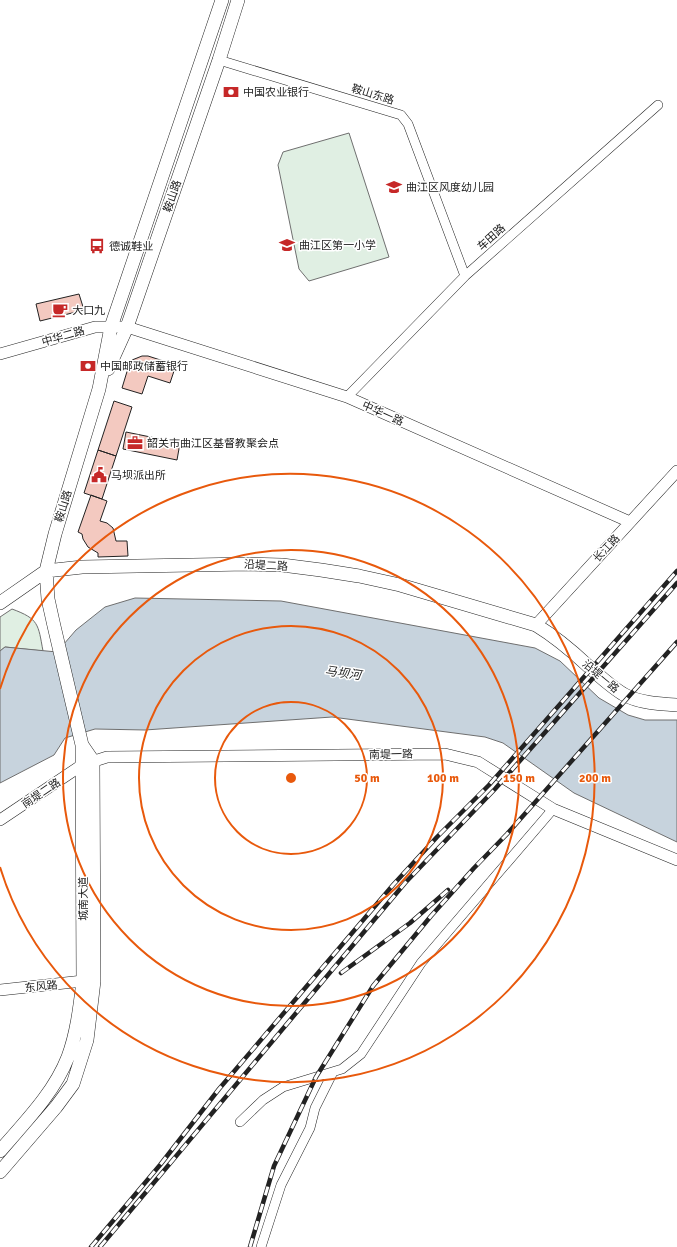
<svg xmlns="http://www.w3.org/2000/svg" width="677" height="1247" font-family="Signika,'Noto Sans SC',sans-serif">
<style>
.green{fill:#e0efe3;stroke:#6f6f6f}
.water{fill:#c7d3dd;stroke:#6f6f6f}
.building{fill:#f3c9c0;stroke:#222}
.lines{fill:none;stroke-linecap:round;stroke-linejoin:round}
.minor-casing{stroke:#222;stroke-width:10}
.tertiary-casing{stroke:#222;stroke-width:12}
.secondary-casing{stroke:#222;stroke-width:14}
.minor{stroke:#fff;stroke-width:9}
.tertiary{stroke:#fff;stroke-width:11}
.secondary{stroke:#fff;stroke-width:13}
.rail-casing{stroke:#222;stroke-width:4.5}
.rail{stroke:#fff;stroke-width:3;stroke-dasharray:9;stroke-linecap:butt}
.ring{fill:none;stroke:#e8590c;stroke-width:2}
.labels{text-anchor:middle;stroke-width:3;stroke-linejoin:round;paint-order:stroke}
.poi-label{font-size:11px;fill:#222;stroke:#fff;text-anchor:start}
.street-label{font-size:11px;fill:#222;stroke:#fff}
.water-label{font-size:12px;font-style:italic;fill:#222;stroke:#fff}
.centre{fill:#e8590c;stroke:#fff;stroke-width:2}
.ring-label{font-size:12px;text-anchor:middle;font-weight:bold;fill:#e8590c;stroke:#fff;stroke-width:3;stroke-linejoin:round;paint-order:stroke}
</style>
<rect width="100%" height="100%" fill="#fff"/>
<path class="green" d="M349,133L389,257L309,281L299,269L278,165L283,152Z
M12,609C39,619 38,624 43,651L5,647L0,651V617Z"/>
<path class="water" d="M135,598L281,601L535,648L560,661L599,698L628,715L645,720H677V842L574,793L503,743L485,737L332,717L145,730L95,729L65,738L54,755L0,783V651L5,647L57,652L76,630L105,607Z"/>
<path class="building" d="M79,294L84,310L40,321L36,304Z
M142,356H148L176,365L170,383L148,376L142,394L122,388L129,365L132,360Z
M114,401L132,407L116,456L98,450Z
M126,432L180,443L177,460L123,449Z
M98,450L116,456L102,499L84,493Z
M91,495L107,501L100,521L107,523L113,528L116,541H127L128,556L98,557V553L88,547L83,539L82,534L78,532Z"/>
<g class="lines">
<defs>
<path id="minor" d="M219,60L401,115L408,124L465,276
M347,397L465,276L658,105
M240,1122L263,1100L283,1087L342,1069L361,1054L421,963L553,809
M261,1247L281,1185L310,1128L315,1108L333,1072"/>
<path id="tertiary" d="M0,354L95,327H127L347,397L630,522
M536,625L677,471
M0,820L82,765L107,757L445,754L478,762L553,809L677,860
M0,990L83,981"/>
<path id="secondary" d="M108,369L127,327L219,60L238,0
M0,603L46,571L82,567L248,564L282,565L321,570L359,576L400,585L536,625C554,636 571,650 587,665C598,675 610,686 623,694C639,703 659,704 677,705
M0,1151C25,1122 54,1093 68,1057C77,1033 80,1006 83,981L82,745L54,626L48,599L46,571L55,534L99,389L111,327L222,0
M0,1172L56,1107L73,1084L87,1040L94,981L93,761L82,745"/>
</defs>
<use href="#minor" class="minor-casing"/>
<use href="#tertiary" class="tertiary-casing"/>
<use href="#secondary" class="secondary-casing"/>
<use href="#minor" class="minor"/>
<use href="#tertiary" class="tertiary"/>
<use href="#secondary" class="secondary"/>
<defs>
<path id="rail" d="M341,973L410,923L448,890
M91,1247L160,1165L219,1089L393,885L437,837L489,785L677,571
M100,1247L405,883L495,789L677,583
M250,1247L274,1166L316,1077L373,986L431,916L474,868L507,834L677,642"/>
</defs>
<use href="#rail" class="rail-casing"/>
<use href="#rail" class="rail"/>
</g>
<g class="ring">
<circle cx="291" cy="778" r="76"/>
<circle cx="291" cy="778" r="152"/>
<circle cx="291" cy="778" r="228"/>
<path d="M0 689A304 304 0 1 1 0 867"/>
</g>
<defs>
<symbol id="bank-bare" viewBox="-9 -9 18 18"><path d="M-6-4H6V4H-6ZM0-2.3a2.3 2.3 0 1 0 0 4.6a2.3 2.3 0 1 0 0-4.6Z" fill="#c62828" stroke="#fff" stroke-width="2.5" paint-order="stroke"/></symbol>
<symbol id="school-bare" viewBox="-9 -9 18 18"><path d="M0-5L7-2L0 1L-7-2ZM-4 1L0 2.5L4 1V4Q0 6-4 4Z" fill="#c62828" stroke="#fff" stroke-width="2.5" paint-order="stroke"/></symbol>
<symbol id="bus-bare" viewBox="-9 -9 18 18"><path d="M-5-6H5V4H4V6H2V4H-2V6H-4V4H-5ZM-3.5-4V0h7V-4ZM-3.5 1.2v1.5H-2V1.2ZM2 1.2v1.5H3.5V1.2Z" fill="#c62828" stroke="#fff" stroke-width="2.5" paint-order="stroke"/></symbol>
<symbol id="cafe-bare" viewBox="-9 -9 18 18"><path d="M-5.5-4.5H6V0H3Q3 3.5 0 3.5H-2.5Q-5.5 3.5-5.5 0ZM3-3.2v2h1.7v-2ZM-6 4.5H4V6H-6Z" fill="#c62828" stroke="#fff" stroke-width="2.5" paint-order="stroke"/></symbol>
<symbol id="office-bare" viewBox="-9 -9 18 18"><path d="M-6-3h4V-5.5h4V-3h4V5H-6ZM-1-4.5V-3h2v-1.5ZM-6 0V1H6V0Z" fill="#c62828" stroke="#fff" stroke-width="2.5" paint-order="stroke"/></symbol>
<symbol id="civic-bare" viewBox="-9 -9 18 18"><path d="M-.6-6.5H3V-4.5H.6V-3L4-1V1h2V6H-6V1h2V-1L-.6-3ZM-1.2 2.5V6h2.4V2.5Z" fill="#c62828" stroke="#fff" stroke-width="2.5" paint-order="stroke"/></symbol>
</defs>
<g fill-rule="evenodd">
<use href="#bank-bare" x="220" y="81" width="22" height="22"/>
<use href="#school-bare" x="383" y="176" width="22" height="22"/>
<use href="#school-bare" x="276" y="234" width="22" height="22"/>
<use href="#bus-bare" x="86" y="235" width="22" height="22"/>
<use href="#cafe-bare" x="49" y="299" width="22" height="22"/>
<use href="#bank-bare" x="77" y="355" width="22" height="22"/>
<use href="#office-bare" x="124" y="432" width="22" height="22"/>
<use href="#civic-bare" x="88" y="464" width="22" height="22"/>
</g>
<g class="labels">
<g class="poi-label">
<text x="243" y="96">中国农业银行</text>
<text x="406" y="191">曲江区风度幼儿园</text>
<text x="299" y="249">曲江区第一小学</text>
<text x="109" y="250">德诚鞋业</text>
<text x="72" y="314">大口九</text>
<text x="100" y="370">中国邮政储蓄银行</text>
<text x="147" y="447">韶关市曲江区基督教聚会点</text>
<text x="111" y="479">马坝派出所</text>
</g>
<g class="street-label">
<text transform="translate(373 94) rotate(17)" y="4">鞍山东路</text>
<text transform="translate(172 196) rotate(-71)" y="4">鞍山路</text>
<text transform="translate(491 237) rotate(-42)" y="4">车田路</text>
<text transform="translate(63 336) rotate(-16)" y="4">中华二路</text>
<text transform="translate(383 413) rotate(24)" y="4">中华一路</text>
<text transform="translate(63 506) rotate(-73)" y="4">鞍山路</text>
<text transform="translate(606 548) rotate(-47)" y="4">长江路</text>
<text transform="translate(266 565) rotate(3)" y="4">沿堤二路</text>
<text transform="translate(601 676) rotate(40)" y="4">沿堤一路</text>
<text transform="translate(391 754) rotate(-1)" y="4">南堤一路</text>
<text transform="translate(41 793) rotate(-34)" y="4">南堤二路</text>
<text transform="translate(83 899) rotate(-90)" y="4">城南大道</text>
<text transform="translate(41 986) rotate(-6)" y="4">东风路</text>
</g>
<g class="water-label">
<text transform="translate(343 673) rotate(8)" y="4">马坝河</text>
</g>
</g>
<circle cx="291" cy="778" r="6" class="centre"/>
<g class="ring-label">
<text x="367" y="782">50 m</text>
<text x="443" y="782">100 m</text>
<text x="519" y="782">150 m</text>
<text x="595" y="782">200 m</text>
</g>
</svg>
